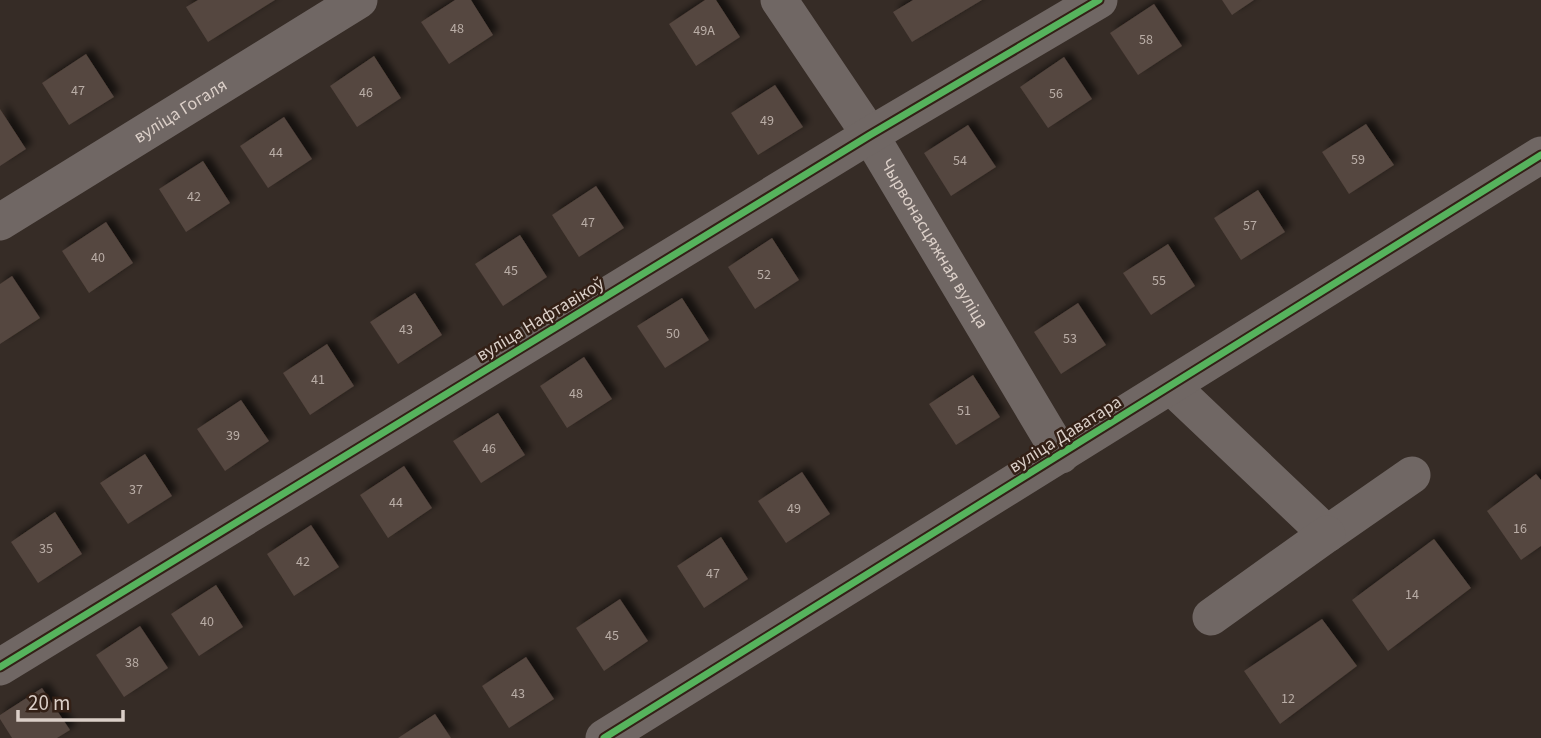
<svg xmlns="http://www.w3.org/2000/svg" width="1541" height="738" font-family="'Source Sans 3',sans-serif">
<style>
.building{fill:#54463f;filter:url(#shadow)}
.lines{fill:none;stroke-linecap:round;stroke-linejoin:round}
.minor{stroke:#706764;stroke-width:37}
.cycleway-casing{stroke:#332016;stroke-width:11}
.cycleway{stroke:#56b35d;stroke-width:7}
.labels{text-anchor:middle;stroke-width:5;stroke-linejoin:round;paint-order:stroke}
.number-label{font-size:14px;fill:#b9ada6}
.street-label{font-size:18px;fill:#dbcfc8;stroke:#332016}
</style>
<defs>
<filter id="shadow"><feDropShadow dx="6" dy="-6" stdDeviation="3.5" flood-color="#0009"/></filter>
</defs>
<rect width="100%" height="100%" fill="#362c26"/>
<path class="building" d="M198,0H275L208,42L186,7Z
M455,0H471L493,35L449,64L421,22Z
M705,0H716L740,37L696,66L669,24Z
M913,0H982L912,42L893,12Z
M1222,0H1254L1232,15Z
M1154,4L1182,46L1138,75L1110,33Z
M86,54L114,97L69,125L42,83Z
M374,56L401,98L357,127L330,86Z
M1064,57L1092,99L1048,128L1020,87Z
M775,85L803,127L758,155L731,113Z
M0,109L26,149L0,166Z
M284,117L312,159L268,188L240,146Z
M1366,124L1394,165L1349,194L1322,152Z
M968,125L996,167L951,196L924,153Z
M203,161L230,203L186,232L159,189Z
M596,186L624,228L579,257L552,215Z
M1258,190L1285,232L1241,260L1214,218Z
M106,222L133,263L89,293L62,251Z
M520,235L547,277L503,306L475,264Z
M772,238L799,280L755,309L728,267Z
M1168,244L1195,286L1151,315L1123,273Z
M12,276L40,318L0,344V284Z
M415,293L442,335L398,364L370,322Z
M682,298L709,340L665,368L637,326Z
M1078,303L1106,345L1061,374L1034,332Z
M327,344L354,386L310,415L283,373Z
M584,357L612,399L567,428L540,386Z
M973,375L1000,417L956,445L929,404Z
M241,400L269,441L225,471L197,429Z
M498,413L525,455L481,483L453,441Z
M145,454L172,496L128,524L100,483Z
M404,466L432,508L388,538L360,495Z
M802,472L830,514L786,543L758,501Z
M1536,474L1541,480V546L1521,560L1487,511Z
M55,512L82,554L38,583L11,542Z
M311,525L339,567L294,596L267,554Z
M721,537L748,579L704,608L677,566Z
M1434,539L1471,588L1388,651L1352,600Z
M216,585L243,627L199,656L171,614Z
M620,599L648,641L604,671L576,628Z
M1322,619L1357,666L1280,724L1244,671Z
M140,626L168,668L124,697L96,655Z
M526,657L554,699L509,728L482,686Z
M42,688L70,730L57,738H12L0,719V715Z
M435,714L451,738H398Z"/>
<g class="lines">
<g class="minor">
<path id="s1" d="M779,0L870,135L1061,455"/>
<path id="s2" d="M0,222L359,0"/>
<path d="M1171,386L1327,534L1412,475"/>
<path d="M1211,617L1327,534"/>
<path d="M0,667L870,135L1099,0"/>
<path d="M604,738L1541,155"/>
</g>
<defs>
<path id="cycleway" d="M0,667L870,135L1099,0
M604,738L1541,155"/>
</defs>
<use href="#cycleway" class="cycleway-casing"/>
<use href="#cycleway" class="cycleway"/>
</g>
<g class="labels">
<g class="number-label">
<text x="457" y="33">48</text>
<text x="704" y="35">49А</text>
<text x="1146" y="44">58</text>
<text x="78" y="95">47</text>
<text x="366" y="97">46</text>
<text x="1056" y="98">56</text>
<text x="767" y="125">49</text>
<text x="276" y="157">44</text>
<text x="1358" y="164">59</text>
<text x="960" y="165">54</text>
<text x="194" y="201">42</text>
<text x="588" y="227">47</text>
<text x="1250" y="230">57</text>
<text x="98" y="262">40</text>
<text x="511" y="275">45</text>
<text x="764" y="279">52</text>
<text x="1159" y="285">55</text>
<text x="406" y="334">43</text>
<text x="673" y="338">50</text>
<text x="1070" y="343">53</text>
<text x="318" y="384">41</text>
<text x="576" y="398">48</text>
<text x="964" y="415">51</text>
<text x="233" y="440">39</text>
<text x="489" y="453">46</text>
<text x="136" y="494">37</text>
<text x="396" y="507">44</text>
<text x="794" y="513">49</text>
<text x="1520" y="533">16</text>
<text x="46" y="553">35</text>
<text x="303" y="566">42</text>
<text x="713" y="578">47</text>
<text x="1412" y="599">14</text>
<text x="207" y="626">40</text>
<text x="612" y="640">45</text>
<text x="132" y="667">38</text>
<text x="518" y="698">43</text>
<text x="1288" y="703">12</text>
</g>
<g class="street-label">
<text dy="6" stroke="none"><textPath href="#s2" startOffset="212">вуліца Гогаля</textPath></text>
<text dy="6" stroke="none"><textPath href="#s1" startOffset="289">Чырвонасцяжная вуліца</textPath></text>
<text transform="translate(540 319) rotate(-31)" y="6">вуліца Нафтавікоў</text>
<text transform="translate(1065 434) rotate(-32)" y="6">вуліца Даватара</text>
</g>
</g>
<path d="M18 710v10h105v-10" fill="none" stroke="#dbcfc8" stroke-width="3.5"/>
<text x="28" y="710" font-size="21" fill="#dbcfc8" stroke="#332016" stroke-width="5" paint-order="stroke">20 m</text>
</svg>
